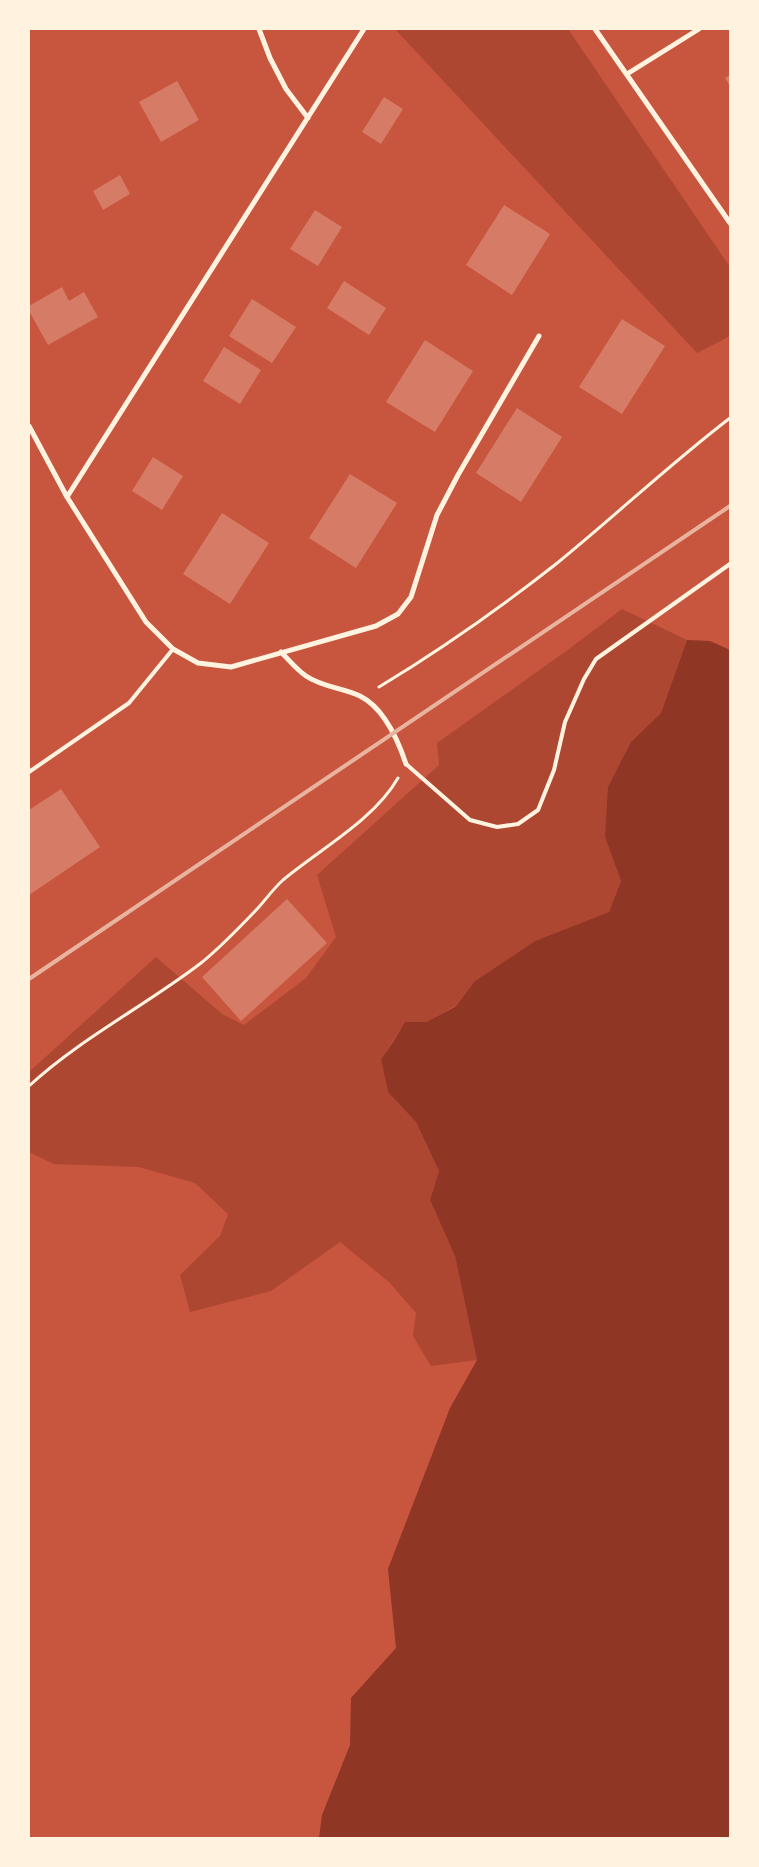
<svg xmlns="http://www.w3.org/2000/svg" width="759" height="1867" font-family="'Space Grotesk',sans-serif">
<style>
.green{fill:#ae4732}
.water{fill:#8f3625}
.building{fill:#d67c66}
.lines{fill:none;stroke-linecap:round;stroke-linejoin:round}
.path{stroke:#fff3e0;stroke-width:3}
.service{stroke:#fff3e0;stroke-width:4}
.minor{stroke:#fff3e0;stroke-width:5}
.rail{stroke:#e9b49f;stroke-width:4}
</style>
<rect width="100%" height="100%" fill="#c8553d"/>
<path class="green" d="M395,29H568L730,267V336L697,353Z
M622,609L687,640L661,713L631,742L605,837L621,881L609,912L535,941L475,981L455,1006L426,1022H405L381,1059L388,1092L416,1122L439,1171L430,1200L455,1256L477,1360L431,1366L413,1336L416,1313L389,1282L340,1242L271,1291L190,1312L180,1275L220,1236L228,1214L195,1183L139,1167L54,1164L29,1152V1072L156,957L222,1014L244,1025L306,978L336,937L317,875L439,765L437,743L569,649Z"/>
<path class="water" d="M687,640L710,641L730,650V1838H319L322,1815L350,1745L351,1698L396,1648L388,1569L450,1408L477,1360L455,1256L430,1200L439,1171L416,1122L388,1092L381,1059L393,1042L405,1022H426L455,1007L475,981L535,941L609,912L621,881L605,837L608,787L631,742L661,713Z"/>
<path class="building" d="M730,75V86L725,78Z
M177,81L199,120L161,142L139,102Z
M384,97L403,109L381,144L362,132Z
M120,175L130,194L103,210L93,191Z
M504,205L550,234L512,295L466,265Z
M315,210L342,227L318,266L290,249Z
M344,281L386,308L369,335L327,308Z
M62,287L69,301L84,292L98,317L48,345L29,311V306Z
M252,299L296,327L272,363L229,336Z
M622,319L665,346L622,414L579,387Z
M425,340L473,371L435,432L386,402Z
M224,347L261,370L240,404L203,381Z
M517,408L562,437L521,502L476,473Z
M153,457L183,476L162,510L132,491Z
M350,474L397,503L356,568L309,538Z
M222,513L269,543L230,604L183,574Z
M61,789L100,847L29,895V810Z
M287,899L327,943L241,1021L202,977Z"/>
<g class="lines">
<path class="path" d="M379,687C440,650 500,608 556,564C615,516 670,464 730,418
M29,1086C81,1038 145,1006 201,963C221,947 240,927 258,908C266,899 274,888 283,880C320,849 374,820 398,778"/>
<path class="service" d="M406,764L470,820L497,827L518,824L538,810L554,770L565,722L584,679L596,659L730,564
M29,772L129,703L173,649"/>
<path class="minor" d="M259,29L270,58L286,89L308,118
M595,29L730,223
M627,74L699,29
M29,426L67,497L146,622L173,649L198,663L231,667L376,626L398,614L411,597L437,515L458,475L539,336
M67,497L364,29
M281,652C289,660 297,670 306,676C322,687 343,688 360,696C384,708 398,740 406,764"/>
<path class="rail" d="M29,979L730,506"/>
</g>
<rect width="759" height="1867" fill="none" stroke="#fff3e0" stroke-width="60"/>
</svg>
